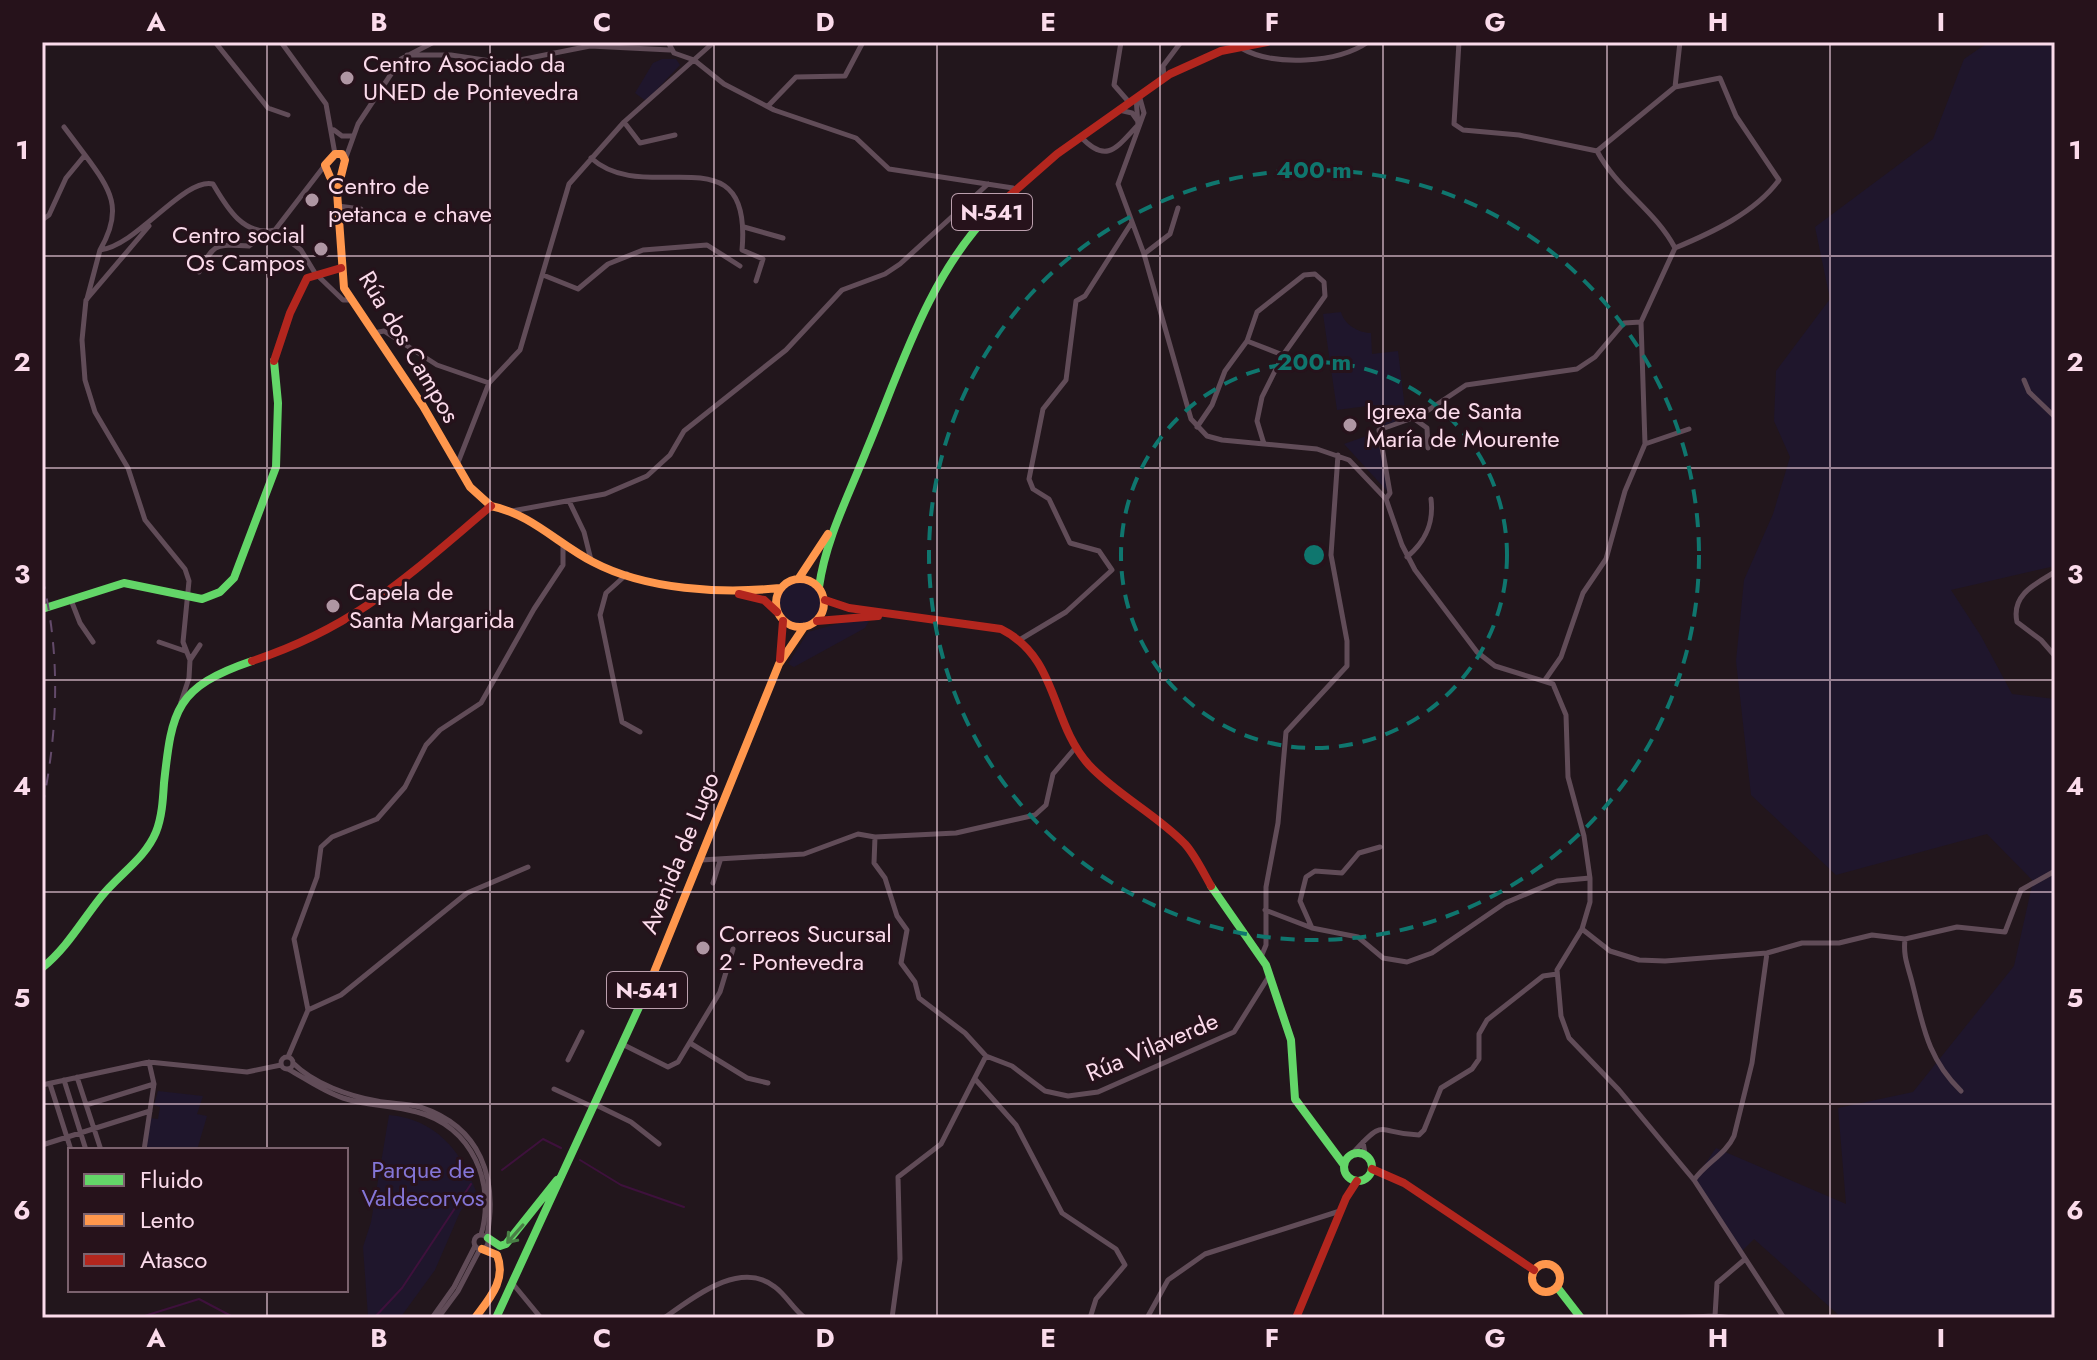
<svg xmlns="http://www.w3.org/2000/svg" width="2097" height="1360" font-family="Jost,sans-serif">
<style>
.green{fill:#1f162c}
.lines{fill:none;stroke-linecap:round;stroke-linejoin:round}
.stream{stroke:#3e113c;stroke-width:2}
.street{stroke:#614c58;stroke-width:5}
.fast{stroke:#63d668;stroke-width:8}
.slow{stroke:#ff974d;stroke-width:8}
.jam{stroke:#b3261e;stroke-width:8}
.rail{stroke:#634a6a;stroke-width:2;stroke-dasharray:12 10;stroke-linecap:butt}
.oneway{stroke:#487e45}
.grid{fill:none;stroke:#fbdbeb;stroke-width:2;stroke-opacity:0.55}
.ring{fill:none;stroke:#0f766e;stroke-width:4;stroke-dasharray:14 10}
.poi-dot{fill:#af96a3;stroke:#26121b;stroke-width:3}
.labels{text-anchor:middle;stroke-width:6;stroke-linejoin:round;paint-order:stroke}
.shield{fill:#26121b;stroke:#bb9fad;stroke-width:2}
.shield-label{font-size:22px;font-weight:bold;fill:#fbdbeb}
.poi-label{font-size:24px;fill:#fbdbeb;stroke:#26121b;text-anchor:start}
.street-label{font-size:24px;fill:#fbdbeb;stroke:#26121b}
.park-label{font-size:24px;fill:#8475d6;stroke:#26121b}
.centre{fill:#0f766e;stroke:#26121b;stroke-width:4}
.ring-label{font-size:24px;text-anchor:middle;font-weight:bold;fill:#0f766e;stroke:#26121b;stroke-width:6;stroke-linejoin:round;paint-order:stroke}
.neatline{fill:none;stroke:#fbdbeb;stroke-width:3}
.grid-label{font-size:26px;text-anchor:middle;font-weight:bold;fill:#fbdbeb}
</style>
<rect width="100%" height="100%" fill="#22161c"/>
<path class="green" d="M1989,42H2055V478L2050,479L2055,486V566L1951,590L1981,636L2012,694L2055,699V1318H1842L1754,1239L1739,1254L1694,1180L1716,1148L1846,1204L1838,1108L1913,1092L2014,966L2033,881L1987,834L1836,875L1751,795L1736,661L1744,580L1773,514L1790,457L1774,421L1776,371L1830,299L1815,227L1933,139L1964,59Z
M662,59H676L680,65L646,101L635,93L653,63Z
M1341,312C1344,324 1358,333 1371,333L1372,354L1398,351L1406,417L1379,428L1375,405L1337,410L1323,314Z
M1372,434L1383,455L1388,492L1344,444Z
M776 603a24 24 0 1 1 48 0a24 24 0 1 1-48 0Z
M847,621H869L865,628L794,667L788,664L808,632Z
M158,1091L203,1096L197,1114L207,1116L197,1150L144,1149L150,1118L158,1119L160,1107L154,1105Z
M389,1115C435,1119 461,1150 476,1191L460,1212L435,1270L400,1318H364L368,1316L363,1247L371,1222Z"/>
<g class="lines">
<path class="stream" d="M580,1160L621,1185L684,1207
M502,1170L543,1139L561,1148
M138,1318L199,1299L235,1318
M374,1318L402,1288L471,1184"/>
<path class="street" d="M215,42L268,108L288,115
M281,42L326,104L335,154
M668,42L674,53L694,60L724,84L774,110L856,138L889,169L1013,188
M1121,42L1114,85L1128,101
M1459,42L1454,124L1463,130L1519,135L1597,151C1617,189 1655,210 1675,248L1641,322L1645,444L1625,491L1606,559L1583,593L1561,657L1545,680
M1241,48C1274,67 1338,63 1368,42
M407,55H451L504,63L590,46L670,50
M1164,77L1163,66L1181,42
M1139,95L1144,113L1118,184L1144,254L1191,419L1207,436L1222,440L1317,449L1349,460L1386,499L1402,545L1415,570L1477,652L1495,666L1553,684L1566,715L1568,777L1584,836L1590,878V902L1582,929L1557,970L1561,1016L1569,1038L1619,1090L1694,1180L1784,1318
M768,106L796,77L845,76L863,42
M1119,110L1132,113L1137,120
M624,122L640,143L675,135
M64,127L85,155
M334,130L342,136H353
M1081,137C1107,165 1117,147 1138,125L1136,97
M1597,151L1675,87L1680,42
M591,158C647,209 753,128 742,250L763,259L756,281
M345,160L358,124L401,59L434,42
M325,165L275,230L301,250L315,273L343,300H351
M338,206L361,209
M42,220L49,215L66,178L85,155C111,190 124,209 100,250
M149,226L86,300L82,340L85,380L95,412L128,468L145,520L185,569L189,581L183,642L190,660L189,678L181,702
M744,227L783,238
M1675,248C1711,233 1755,213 1779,180L1736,116L1720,78L1675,87
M1144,254L1170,234L1178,208
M199,272C215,241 216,245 249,246L267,232
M543,275L578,289L608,264L643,250L707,245L740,266
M87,299L100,250C137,246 184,177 213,184C226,206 243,237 275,230
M374,333L384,331L437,365L489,383
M1247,341L1283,355
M2024,380L2029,392L2055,417
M1413,418L1427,428L1428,448
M1197,427L1212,405L1225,371L1247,341L1257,312L1304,275L1315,274L1324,282L1325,296L1283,355L1262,397L1257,421L1264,444
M1645,444L1689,429
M457,465L489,383L520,350L569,184L624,122L714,42
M1386,499L1390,493L1379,430L1421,415L1466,385L1577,369L1595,357L1624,323L1641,322
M569,501L584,532L591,560
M512,511L605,494L647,476L670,455L684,431L786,350L842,290L885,274L900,264L988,184
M1407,557C1426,541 1434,523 1431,499
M2055,572C2035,584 2011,595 2017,622L2041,640L2055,656
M627,574L606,593L600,615L622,722L640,732
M71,600L80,623L93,642
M1021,639L1066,612L1112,570L1099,551L1070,543L1049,499L1033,489L1029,479L1043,409L1066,380L1076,301L1085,296L1132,222
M159,642L185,651
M190,660L200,645
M875,837L874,863L885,878L897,916L907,930L901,963L915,982L919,998L965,1033L986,1056
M701,860L804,854L858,834L875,837L956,833L1035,815L1046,805L1053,774L1076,747
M713,883L720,861
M1265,910L1312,928L1358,937L1383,958L1407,962L1432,953L1505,903L1557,881L1590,878
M1312,928L1300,901L1306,877L1315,871L1342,873L1359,853L1380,847
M1582,929L1610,951L1639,960L1665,961L1767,953L1802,943H1839L1872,935L1905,939L1957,927L2005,932L2021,890L2055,871
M1905,939C1903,957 1908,966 1912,982C1923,1025 1927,1058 1961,1091
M1261,957L1266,945V887L1278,823L1286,732L1347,666V641L1331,555L1338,455
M308,1010L341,995L467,893L528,867
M690,1043L747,1078L768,1083
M624,1045L668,1067L678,1062L720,992L733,949
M288,1057L308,1010L294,939L317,877L321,847L332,837L377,819L405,787L426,745L440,730L481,703L534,609L563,565V544
M281 1063a6 6 0 1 1 12 0a6 6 0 1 1-12 0Z
M568,1060L582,1032
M293,1063C314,1084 349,1096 377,1101C391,1104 406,1103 420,1107C481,1127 498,1178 487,1236
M288,1069C306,1079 324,1092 343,1098C367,1106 392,1105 417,1112C472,1126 496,1183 481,1235
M77,1077L101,1150
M975,1079L1016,1125L1062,1213L1116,1249L1125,1265L1096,1299L1090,1318
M64,1080L86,1150
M50,1084L71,1150
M42,1085L149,1062L247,1072L281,1065
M554,1089L593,1107
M86,1105L154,1084
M596,1105L631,1122L659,1144
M1363,1142L1365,1154
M42,1145L150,1111
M144,1150L154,1084L149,1062
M1352,1154C1387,1115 1376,1134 1419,1135L1424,1130L1441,1088L1472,1069L1479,1059V1034L1487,1020L1543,976L1557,974
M1694,1180C1706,1163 1726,1154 1734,1136L1752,1063L1767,953
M474 1242a7 7 0 1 1 14 0a7 7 0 1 1-14 0Z
M513,1284L541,1318
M1715,1316L1733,1318
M432,1318L454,1287L475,1246
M438,1318L458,1291L480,1249
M664,1318C693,1298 740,1259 775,1287C786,1295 793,1309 805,1318
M892,1318L900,1259L898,1177L941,1144L986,1056L1012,1066L1045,1091L1068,1096L1098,1092L1234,1032L1269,976
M1147,1318L1168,1280L1205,1254L1340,1211
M1667,1318L1715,1316L1717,1283L1744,1260"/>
<path class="fast" d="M819,587C826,538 849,495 867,449C901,368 928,277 991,212
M42,609L124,583L202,599L220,592L234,578L276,467L278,403L274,361
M1211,886L1266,965L1291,1040L1295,1099L1344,1165
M42,968C67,948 81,922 101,897C118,875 145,859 156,832C162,817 163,799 164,783C172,709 176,687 252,661
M1344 1167a14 14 0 1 1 28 0a14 14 0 1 1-28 0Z
M488,1238L500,1246L506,1244L557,1180
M1557,1287L1581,1318
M496,1318L646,992"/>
<path class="slow" d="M330,177L325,165L335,154H342L345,160L337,192L344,288L423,406L470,487L491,506
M491,506C531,514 558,544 593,562C646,590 722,594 780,588
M799,578L828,534
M776 603a24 24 0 1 1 48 0a24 24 0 1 1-48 0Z
M646,992L779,664L804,627
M1532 1278a14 14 0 1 1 28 0a14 14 0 1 1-28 0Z
M475,1318C489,1299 507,1280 497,1255L482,1249"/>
<path class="jam" d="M991,212L1057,154L1170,74L1221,51L1267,42
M274,361L290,313L307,278L341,268
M739,594L764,600L777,612
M825,600L849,608L1001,629C1059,658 1050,722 1089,765C1117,795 1156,814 1185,844C1195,855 1203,872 1211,886
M817,621L878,616
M780,659L783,621
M252,661C356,627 409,575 491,506
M1372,1169L1404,1183L1534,1270
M1296,1318L1346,1198L1357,1181"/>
<path class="rail" d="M42,577C61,655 58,731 42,808"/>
</g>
<defs><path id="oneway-shaft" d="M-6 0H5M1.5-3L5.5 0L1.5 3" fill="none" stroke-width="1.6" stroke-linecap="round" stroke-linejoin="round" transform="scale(2)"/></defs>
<use class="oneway" href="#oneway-shaft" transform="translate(515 1234) rotate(131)"/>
<path class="grid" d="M267,42V1150M490,42V1318M714,42V1318M937,42V1318M1160,42V1318M1383,42V1318M1607,42V1318M1830,42V1318M42,256H2055M42,468H2055M42,680H2055M42,892H2055M42,1104H2055M267,1290V1318"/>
<g class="ring">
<circle cx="1314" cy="555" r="193"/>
<circle cx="1314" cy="555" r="385"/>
</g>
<g class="poi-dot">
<circle cx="347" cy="78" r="8"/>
<circle cx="312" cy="200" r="8"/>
<circle cx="321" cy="249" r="8"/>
<circle cx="1350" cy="425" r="8"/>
<circle cx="333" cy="606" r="8"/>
<circle cx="703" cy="948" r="8"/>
</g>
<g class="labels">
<g class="shield">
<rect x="952" y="194" width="80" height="36" rx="6"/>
<rect x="607" y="972" width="80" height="36" rx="6"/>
</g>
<g class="shield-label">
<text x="992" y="220">N-541</text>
<text x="647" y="998">N-541</text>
</g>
<g class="poi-label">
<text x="363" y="72">Centro Asociado da<tspan x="363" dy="28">UNED de Pontevedra</tspan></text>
<text x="328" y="194">Centro de<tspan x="328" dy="28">petanca e chave</tspan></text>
<text x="305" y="243" text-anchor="end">Centro social<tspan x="305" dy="28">Os Campos</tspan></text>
<text x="1366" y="419">Igrexa de Santa<tspan x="1366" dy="28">María de Mourente</tspan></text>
<text x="349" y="600">Capela de<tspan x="349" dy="28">Santa Margarida</tspan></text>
<text x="719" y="942">Correos Sucursal<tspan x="719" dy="28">2 - Pontevedra</tspan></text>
</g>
<g class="street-label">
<text transform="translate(409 347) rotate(59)" y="8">Rúa dos Campos</text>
<text transform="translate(680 853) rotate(-68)" y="8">Avenida de Lugo</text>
<text transform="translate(1152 1047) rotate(-23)" y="8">Rúa Vilaverde</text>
</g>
<g class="park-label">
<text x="423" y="1178">Parque de<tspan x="423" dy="28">Valdecorvos</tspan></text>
</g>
</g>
<circle cx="1314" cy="555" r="12" class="centre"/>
<g class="ring-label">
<text x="1314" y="178">400 m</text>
<text x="1314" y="370">200 m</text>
</g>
<rect width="2097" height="1360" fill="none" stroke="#26121b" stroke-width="88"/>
<rect x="68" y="1148" width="280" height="144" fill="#26121b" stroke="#7b626e" stroke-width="2"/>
<rect x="84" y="1174" width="40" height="12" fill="#63d668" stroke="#7b626e" stroke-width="2"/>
<text x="140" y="1188" font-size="24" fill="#fbdbeb">Fluido</text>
<rect x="84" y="1214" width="40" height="12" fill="#ff974d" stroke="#7b626e" stroke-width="2"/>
<text x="140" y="1228" font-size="24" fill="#fbdbeb">Lento</text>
<rect x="84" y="1254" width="40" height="12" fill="#b3261e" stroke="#7b626e" stroke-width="2"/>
<text x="140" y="1268" font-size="24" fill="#fbdbeb">Atasco</text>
<rect x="44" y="44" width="2009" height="1272" class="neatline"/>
<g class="grid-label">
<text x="156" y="31">A</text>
<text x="379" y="31">B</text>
<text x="602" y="31">C</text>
<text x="825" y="31">D</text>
<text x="1048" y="31">E</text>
<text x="1272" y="31">F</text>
<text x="1495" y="31">G</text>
<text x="1718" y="31">H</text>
<text x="1941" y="31">I</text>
<text x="22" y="159">1</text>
<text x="2075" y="159">1</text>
<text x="22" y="371">2</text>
<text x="2075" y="371">2</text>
<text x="22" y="583">3</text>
<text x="2075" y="583">3</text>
<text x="22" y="795">4</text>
<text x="2075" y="795">4</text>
<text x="22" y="1007">5</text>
<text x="2075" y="1007">5</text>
<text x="22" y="1219">6</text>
<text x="2075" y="1219">6</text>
<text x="156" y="1347">A</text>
<text x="379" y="1347">B</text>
<text x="602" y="1347">C</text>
<text x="825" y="1347">D</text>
<text x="1048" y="1347">E</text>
<text x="1272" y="1347">F</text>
<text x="1495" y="1347">G</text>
<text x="1718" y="1347">H</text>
<text x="1941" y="1347">I</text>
</g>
</svg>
